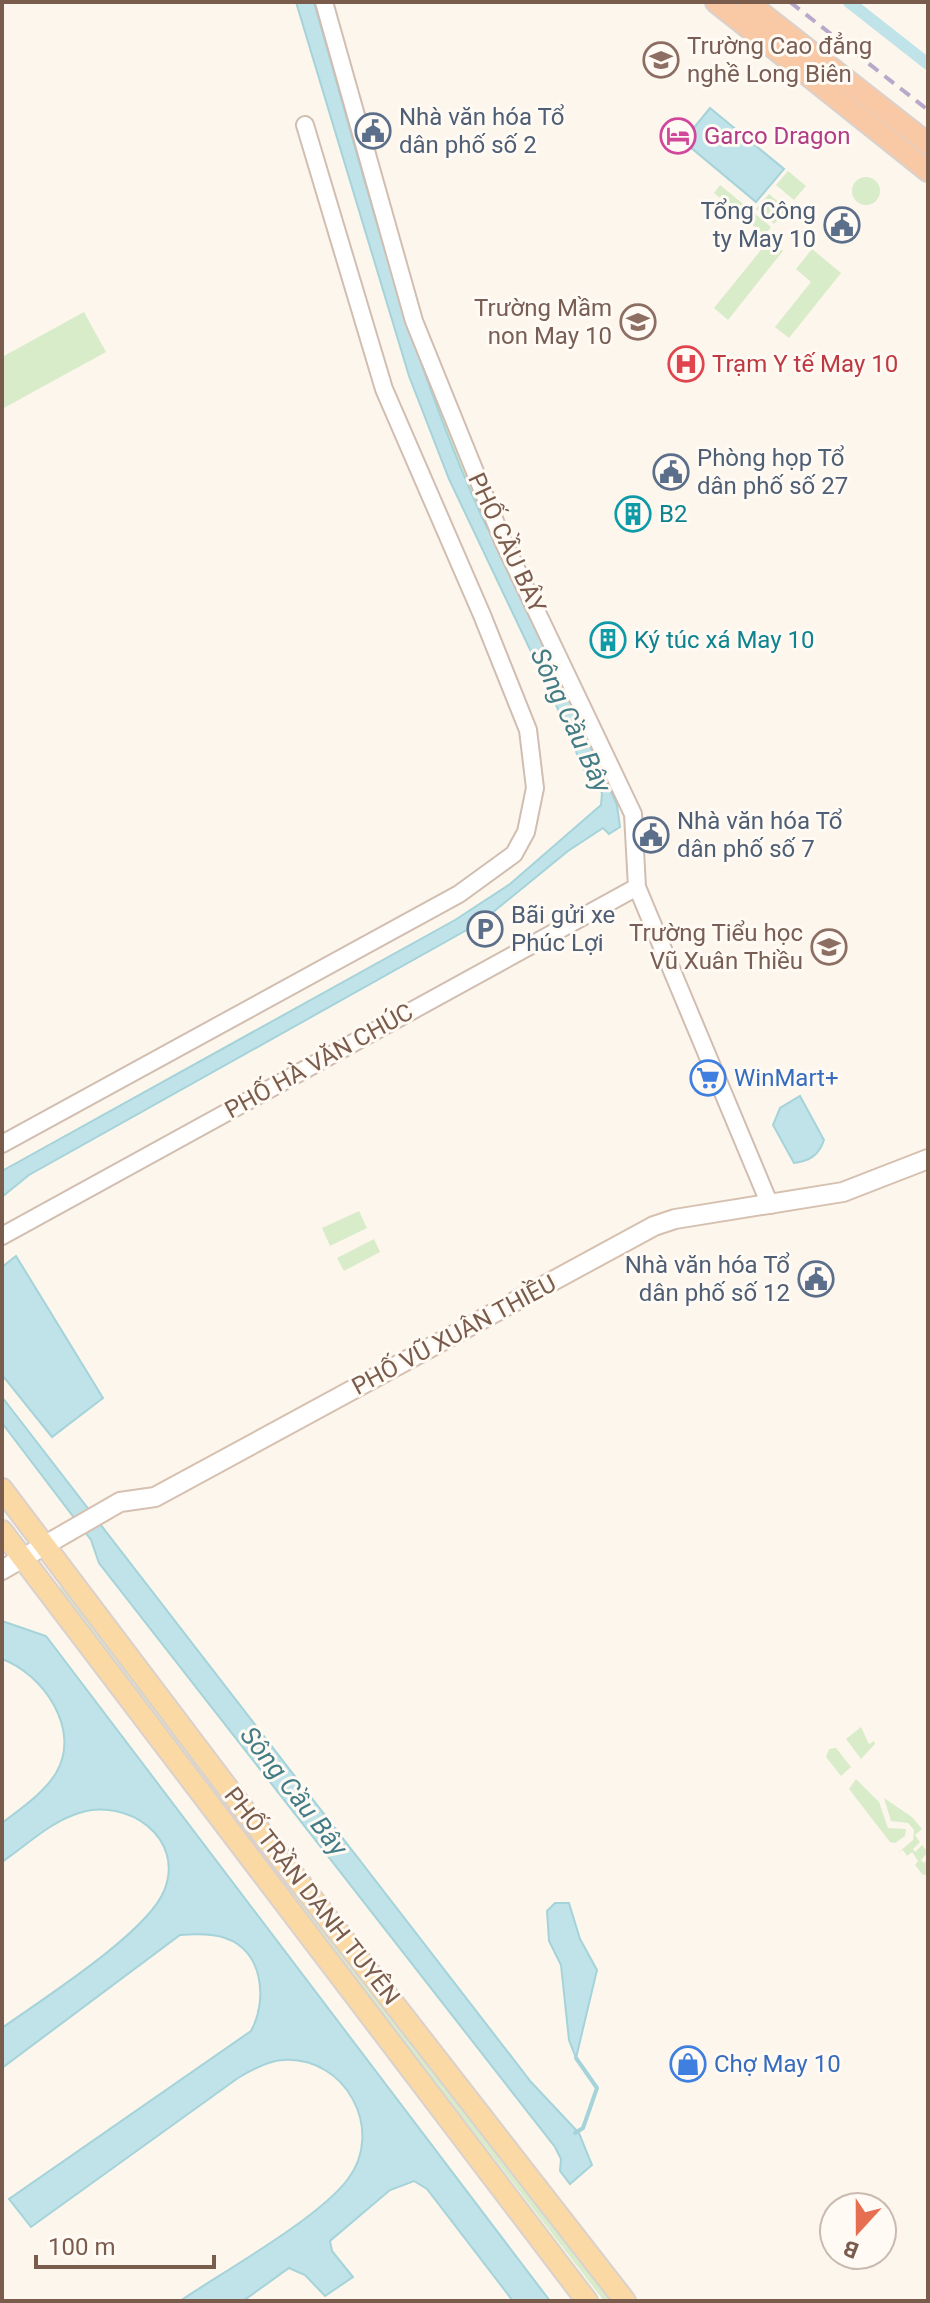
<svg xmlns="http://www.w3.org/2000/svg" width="930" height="2303" font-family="Roboto,sans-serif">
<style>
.green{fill:#d8ecc9}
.water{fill:#bfe3e8;stroke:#a5d3da;stroke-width:2}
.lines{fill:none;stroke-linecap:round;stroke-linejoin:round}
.stream{stroke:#a5d3da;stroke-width:4}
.canal{stroke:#bfe3e8;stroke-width:12}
.tertiary-casing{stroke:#d1beb0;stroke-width:20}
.secondary-casing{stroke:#d6c0b0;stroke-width:22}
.primary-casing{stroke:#dad1cd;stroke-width:24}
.trunk-casing{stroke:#dad1cd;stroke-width:24}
.tertiary{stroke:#fff;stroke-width:16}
.secondary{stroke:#fff;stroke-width:18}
.primary{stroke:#fbd9a5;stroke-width:20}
.trunk{stroke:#f9c8a4;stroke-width:20}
.rail{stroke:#b9a8c9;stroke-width:4;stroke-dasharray:12 8;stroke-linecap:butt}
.labels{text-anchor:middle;stroke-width:6;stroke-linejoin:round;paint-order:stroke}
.education-label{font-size:24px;fill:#785e54;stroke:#fffaf3;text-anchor:end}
.service-label{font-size:24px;fill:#4e5e75;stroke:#fffaf3;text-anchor:start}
.hotel-label{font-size:24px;fill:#b23c85;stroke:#fffaf3;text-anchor:start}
.health-label{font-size:24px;fill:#be3a42;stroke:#fffaf3;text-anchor:start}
.culture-label{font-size:24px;fill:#0d838f;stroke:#fffaf3;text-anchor:start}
.street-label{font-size:24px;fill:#7a5c4d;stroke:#fffaf3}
.shop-label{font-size:24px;fill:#366cbe;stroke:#fffaf3;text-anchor:start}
.water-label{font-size:26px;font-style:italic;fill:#437c86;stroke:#fffaf3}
</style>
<rect width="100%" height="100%" fill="#fdf6ec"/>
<path class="green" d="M314,2H321L350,102L493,533L487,528C409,359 365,180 314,2Z
M788,171L806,186L794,200L776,185Z
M852 191a14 14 0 1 1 28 0a14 14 0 1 1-28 0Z
M720,185L771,227L765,235L714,193Z
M769,194L787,209L774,224L756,209Z
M769,240L783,251L728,320L714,308Z
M812,249L841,273L789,338L775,327L811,282L796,269Z
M84,312L106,352L2,409V357Z
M359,1211L367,1228L330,1246L322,1228Z
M374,1239L380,1252L344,1271L337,1258Z
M58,1587L63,1588L613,2301H604L58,1593Z
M861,1727L869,1744L874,1741L875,1744L861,1759L846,1739Z
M836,1748L851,1767L841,1776L826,1757L829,1749Z
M856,1779L879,1802L888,1828L906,1829L905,1836L895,1843L890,1842L849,1789Z
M884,1798L912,1817L922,1829L915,1835L920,1842L913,1849L915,1852L922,1845L928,1852L921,1860L924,1863L928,1859V1876L922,1874L915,1865L918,1861L912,1852L907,1856L903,1850L898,1853L913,1840L914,1830L908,1823L891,1821Z"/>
<path class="water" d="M296,2H314C365,180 409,359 487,528L493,533L617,805L620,827L609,834L603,828L568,851L481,922L29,1175L2,1197V1171L455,920L510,884L601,805L602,793L583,768L554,700L449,479L409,376Z
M710,108L784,169L756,202L683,141Z
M800,1096L824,1140C819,1155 810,1161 794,1163L773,1125L780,1108Z
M16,1256L103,1398L52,1437L2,1375V1267Z
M2,1397L531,2082L579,2133L592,2165L570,2184L560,2171L561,2159L555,2147L99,1563L91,1540L2,1423Z
M2,1621L46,1636L550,2301H513L427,2189L414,2181L390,2190L330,2241L332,2251L353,2277L325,2296L305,2275L289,2268L243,2301H180C224,2271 318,2219 348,2179C385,2130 346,2056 283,2060C267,2061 251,2070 238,2078L31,2227L9,2199L251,2031C268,2000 263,1950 225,1938C211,1933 194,1934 180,1935L2,2068V2028C41,2000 147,1933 164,1891C186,1838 127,1797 79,1813C50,1822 27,1845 2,1862V1823C20,1809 44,1793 56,1773C82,1730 43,1674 2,1659Z
M555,1903H569L580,1939L597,1970L576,2058L569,2040L561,1965L549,1941L547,1911Z"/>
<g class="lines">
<path class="stream" d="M575,2133L583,2128L597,2088L576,2058"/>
<path class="canal" d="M849,2L928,64"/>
<defs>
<path id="tertiary" d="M324,2L414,321L503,541L633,814L637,887L770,1205
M2,1144L459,894L514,854L526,832L535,788L528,730L482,615L384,389L305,125
M2,1236L637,887"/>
<path id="secondary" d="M2,1570L120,1502L155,1497L654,1226L675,1219L843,1192L928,1159"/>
<path id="primary" d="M2,1489L276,1852L625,2301
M2,1531L587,2301"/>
<path id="trunk" d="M716,2L928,171
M747,2L928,144"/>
</defs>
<use href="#tertiary" class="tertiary-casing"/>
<use href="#secondary" class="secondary-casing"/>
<use href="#primary" class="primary-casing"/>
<use href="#trunk" class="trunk-casing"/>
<use href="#tertiary" class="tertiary"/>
<use href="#secondary" class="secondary"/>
<use href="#primary" class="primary"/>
<use href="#trunk" class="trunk"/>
<path class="rail" d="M790,2L928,110"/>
</g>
<defs>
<symbol id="university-ring" viewBox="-11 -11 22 22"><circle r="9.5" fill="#fffaf3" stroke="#8d6e63" stroke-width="1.5"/><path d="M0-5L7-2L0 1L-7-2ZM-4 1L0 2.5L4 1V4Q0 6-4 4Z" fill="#8d6e63"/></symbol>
<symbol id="civic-ring" viewBox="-11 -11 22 22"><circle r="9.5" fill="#fffaf3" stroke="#5c6f8a" stroke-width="1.5"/><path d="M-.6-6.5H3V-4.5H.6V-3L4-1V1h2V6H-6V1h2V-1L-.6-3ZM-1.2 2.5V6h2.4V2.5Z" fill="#5c6f8a"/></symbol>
<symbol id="hotel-ring" viewBox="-11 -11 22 22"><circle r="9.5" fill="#fffaf3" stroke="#d1479c" stroke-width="1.5"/><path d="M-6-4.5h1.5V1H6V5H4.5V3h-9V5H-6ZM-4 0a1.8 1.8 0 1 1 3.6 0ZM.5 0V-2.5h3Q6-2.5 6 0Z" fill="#d1479c"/></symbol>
<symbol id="school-ring" viewBox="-11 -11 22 22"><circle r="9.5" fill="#fffaf3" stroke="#8d6e63" stroke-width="1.5"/><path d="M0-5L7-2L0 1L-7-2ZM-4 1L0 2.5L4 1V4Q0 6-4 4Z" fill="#8d6e63"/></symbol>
<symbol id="hospital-ring" viewBox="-11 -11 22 22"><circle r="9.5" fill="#fffaf3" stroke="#e0444e" stroke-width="1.5"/><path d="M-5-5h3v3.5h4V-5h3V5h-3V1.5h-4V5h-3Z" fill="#e0444e"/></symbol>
<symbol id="building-ring" viewBox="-11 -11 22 22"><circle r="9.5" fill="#fffaf3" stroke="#0f9aa8" stroke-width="1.5"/><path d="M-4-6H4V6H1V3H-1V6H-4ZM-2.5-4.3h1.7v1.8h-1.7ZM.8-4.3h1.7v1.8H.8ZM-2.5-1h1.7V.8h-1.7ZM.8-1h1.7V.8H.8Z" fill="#0f9aa8"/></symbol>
<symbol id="parking-ring" viewBox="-11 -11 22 22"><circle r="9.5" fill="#fffaf3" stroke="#5c6f8a" stroke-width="1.5"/><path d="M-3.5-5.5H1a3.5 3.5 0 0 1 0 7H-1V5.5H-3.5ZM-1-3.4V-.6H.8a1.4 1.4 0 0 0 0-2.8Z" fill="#5c6f8a"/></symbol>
<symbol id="supermarket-ring" viewBox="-11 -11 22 22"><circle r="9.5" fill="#fffaf3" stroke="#3f7fe0" stroke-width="1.5"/><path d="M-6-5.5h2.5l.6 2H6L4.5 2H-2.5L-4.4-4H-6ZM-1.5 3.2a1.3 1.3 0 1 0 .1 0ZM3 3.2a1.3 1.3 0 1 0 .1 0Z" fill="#3f7fe0"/></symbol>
<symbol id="shop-ring" viewBox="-11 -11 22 22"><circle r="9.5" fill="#fffaf3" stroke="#3f7fe0" stroke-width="1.5"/><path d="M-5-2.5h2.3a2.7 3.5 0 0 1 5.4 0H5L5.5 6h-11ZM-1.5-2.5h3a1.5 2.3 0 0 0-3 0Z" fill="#3f7fe0"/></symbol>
</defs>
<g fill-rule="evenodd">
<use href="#university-ring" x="641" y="40" width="40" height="40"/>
<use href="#civic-ring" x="353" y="111" width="40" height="40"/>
<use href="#hotel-ring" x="658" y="116" width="40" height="40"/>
<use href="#civic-ring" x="822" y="205" width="40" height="40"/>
<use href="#school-ring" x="618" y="302" width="40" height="40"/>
<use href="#hospital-ring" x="666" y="344" width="40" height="40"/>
<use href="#civic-ring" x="651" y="452" width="40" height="40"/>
<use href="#building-ring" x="613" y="494" width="40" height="40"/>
<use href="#building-ring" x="588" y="620" width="40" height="40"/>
<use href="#civic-ring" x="631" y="815" width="40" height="40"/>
<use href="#parking-ring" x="465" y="909" width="40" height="40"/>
<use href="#school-ring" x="809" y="927" width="40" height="40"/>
<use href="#supermarket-ring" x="688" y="1058" width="40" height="40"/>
<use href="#civic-ring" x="796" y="1259" width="40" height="40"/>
<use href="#shop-ring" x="668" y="2044" width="40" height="40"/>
</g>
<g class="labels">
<g class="education-label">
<text x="687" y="54" text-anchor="start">Trường Cao đẳng<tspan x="687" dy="28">nghề Long Biên</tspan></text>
<text x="612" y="316">Trường Mầm<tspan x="612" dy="28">non May 10</tspan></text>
<text x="803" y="941">Trường Tiểu học<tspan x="803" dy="28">Vũ Xuân Thiều</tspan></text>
</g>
<g class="service-label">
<text x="399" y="125">Nhà văn hóa Tổ<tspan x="399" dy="28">dân phố số 2</tspan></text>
<text x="816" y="219" text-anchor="end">Tổng Công<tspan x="816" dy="28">ty May 10</tspan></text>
<text x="697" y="466">Phòng họp Tổ<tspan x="697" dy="28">dân phố số 27</tspan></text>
<text x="677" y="829">Nhà văn hóa Tổ<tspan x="677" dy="28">dân phố số 7</tspan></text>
<text x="511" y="923">Bãi gửi xe<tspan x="511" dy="28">Phúc Lợi</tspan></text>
<text x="790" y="1273" text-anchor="end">Nhà văn hóa Tổ<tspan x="790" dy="28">dân phố số 12</tspan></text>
</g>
<g class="hotel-label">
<text x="704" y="144">Garco Dragon</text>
</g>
<g class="health-label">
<text x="712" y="372">Trạm Y tế May 10</text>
</g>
<g class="culture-label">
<text x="659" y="522">B2</text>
<text x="634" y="648">Ký túc xá May 10</text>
</g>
<g class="street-label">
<text transform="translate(507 543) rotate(65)" y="8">PHỐ CẦU BÂY</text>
<text transform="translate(319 1061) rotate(-29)" y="8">PHỐ HÀ VĂN CHÚC</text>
<text transform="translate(454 1335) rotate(-28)" y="8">PHỐ VŨ XUÂN THIỀU</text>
<text transform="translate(312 1896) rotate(52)" y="8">PHỐ TRẦN DANH TUYÊN</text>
</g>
<g class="shop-label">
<text x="734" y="1086">WinMart+</text>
<text x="714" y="2072">Chợ May 10</text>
</g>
<g class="water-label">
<text transform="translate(571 720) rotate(65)" y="9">Sông Cầu Bây</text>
<text transform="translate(294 1791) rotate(52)" y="9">Sông Cầu Bây</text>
</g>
</g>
<rect width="930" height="2303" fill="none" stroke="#7a5c4d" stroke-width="8"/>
<g transform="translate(858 2231) rotate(201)"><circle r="38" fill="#fffaf3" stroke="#cabbb1" stroke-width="2"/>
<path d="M0-6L14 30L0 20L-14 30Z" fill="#e76f51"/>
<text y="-12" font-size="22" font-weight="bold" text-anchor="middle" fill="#7a5c4d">B</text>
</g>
<path d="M36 2255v12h178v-12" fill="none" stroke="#7a5c4d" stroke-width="4"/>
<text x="48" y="2255" font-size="24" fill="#7a5c4d" stroke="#fffaf3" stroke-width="6" paint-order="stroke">100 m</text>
</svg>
